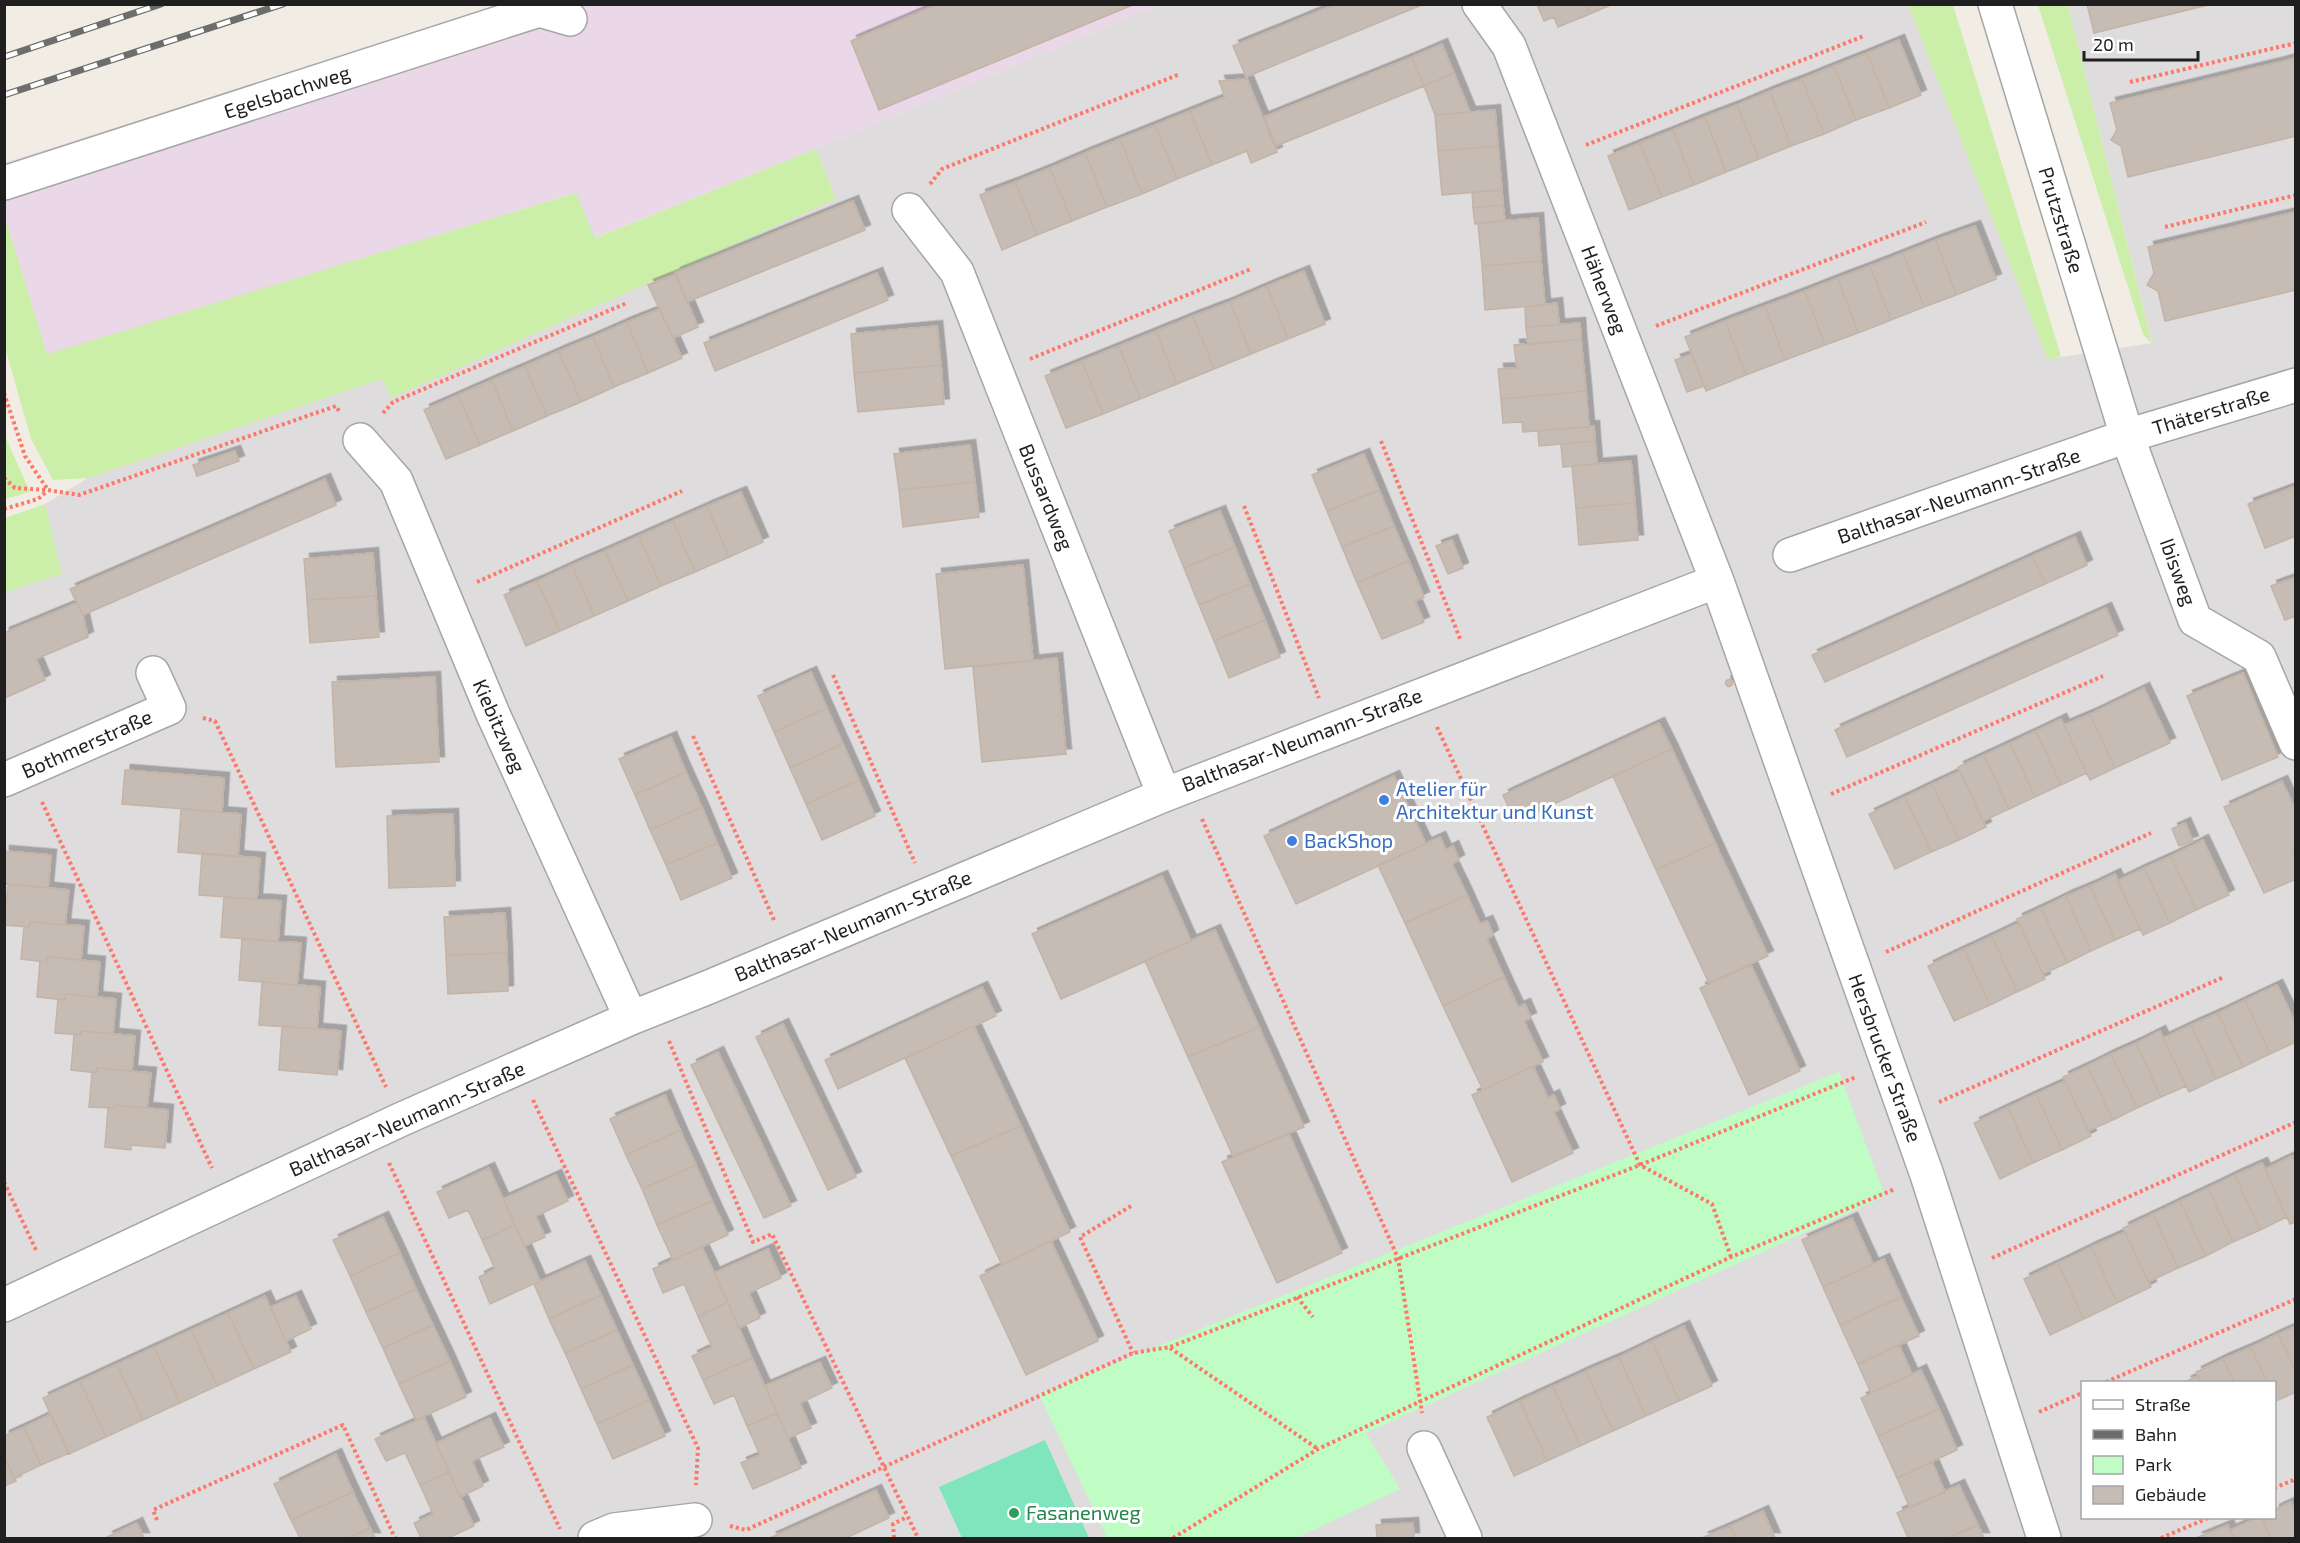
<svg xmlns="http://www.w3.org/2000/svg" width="2300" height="1543" font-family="'Exo 2',sans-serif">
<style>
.residential{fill:#dedcdc;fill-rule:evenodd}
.industrial{fill:#ead7e7}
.grass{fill:#cbeea8}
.park{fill:#c0fdc5}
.pitch{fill:#7ee5bd}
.building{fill:#c6bcb4;stroke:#c4b3a6;stroke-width:1.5;filter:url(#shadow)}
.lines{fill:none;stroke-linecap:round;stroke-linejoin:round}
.minor-casing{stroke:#a6a6a6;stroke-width:36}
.path{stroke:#ff7768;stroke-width:4;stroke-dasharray:3 3;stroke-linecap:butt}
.minor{stroke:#fff;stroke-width:33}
.rail-casing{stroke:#6d6d6d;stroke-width:7}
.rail{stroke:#fff;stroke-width:4.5;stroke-dasharray:14;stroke-linecap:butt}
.shop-dot{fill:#3f7fe0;stroke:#fff;stroke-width:2}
.leisure-dot{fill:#2e9e5b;stroke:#fff;stroke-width:2}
.labels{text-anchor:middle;stroke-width:6;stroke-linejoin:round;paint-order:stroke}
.street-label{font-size:20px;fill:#1f1f1f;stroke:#fff}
.shop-label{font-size:20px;fill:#366cbe;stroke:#fff;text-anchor:start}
.leisure-label{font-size:20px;fill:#27864d;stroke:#fff;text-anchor:start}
</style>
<defs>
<filter id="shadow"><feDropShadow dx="5.5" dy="-5.5" stdDeviation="0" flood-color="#0004"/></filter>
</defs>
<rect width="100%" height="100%" fill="#f1ede5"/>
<path class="residential" d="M1159,5H1908L2048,359L2152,343L2068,5H2295V1538H5L4,592L61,574L45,504L88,478L382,379L391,397L836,198L816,149ZM2082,1382H2274V1518H2082Z"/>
<path class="industrial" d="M503,5H1159L816,149L594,238L575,193L47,355L5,217L4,163Z"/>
<path class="grass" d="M1908,5H1953L2061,356L2048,360Z
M2038,5H2068L2152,344L2143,334Z
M816,149L836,199L391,398L382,379L88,478L53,480L31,439L5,347V217L47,354L576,193L595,238Z
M5,436L30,492L5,499H4Z
M45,504L62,574L5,592V518Z"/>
<path class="park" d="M1839,1072L1885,1196L1366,1433L1400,1489L1296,1538H1107L1039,1394Z"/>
<path class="pitch" d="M1045,1440L1089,1538H962L939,1487Z"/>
<path class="building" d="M938,4H1135L879,110L851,41Z
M1336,4H1424L1246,77L1233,46Z
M1537,4H1586L1590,14L1558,27L1554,17L1544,21Z
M1586,4H1613L1590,14Z
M2087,4H2212L2094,33Z
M1899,40L1921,95L1889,108L1867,53Z
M1442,44L1454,73L1424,86L1412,57Z
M1867,53L1889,108L1856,120L1834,66Z
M1412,57L1424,86L1276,146L1264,117Z
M2296,58V136L2128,177L2121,146L2111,140L2117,130L2110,103Z
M1834,66L1856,120L1824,134L1802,79Z
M1454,73L1470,112L1435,115L1424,86Z
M1247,79L1277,152L1251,163L1247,151L1212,165L1190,111L1225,97L1219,81Z
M1802,79L1824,134L1791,146L1770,91Z
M1770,91L1791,146L1759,159L1737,105Z
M1737,105L1759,159L1726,172L1705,117Z
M1495,110L1498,146L1438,151L1435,115Z
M1190,111L1212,165L1177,179L1155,125Z
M1705,117L1726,172L1694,185L1673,130Z
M1155,125L1177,179L1142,194L1120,139Z
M1673,130L1694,185L1662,197L1640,143Z
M1120,139L1142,194L1107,207L1085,153Z
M1640,143L1662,197L1629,210L1608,156Z
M1498,146L1502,190L1442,195L1438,151Z
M1085,153L1107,207L1072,221L1050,168Z
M1050,168L1072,221L1037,235L1015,182Z
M1015,182L1037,235L1002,250L980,195Z
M1502,190L1503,205L1473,208L1472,192Z
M853,201L865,230L687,302L675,273Z
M1503,205L1505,221L1475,224L1473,208Z
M2296,212V290L2165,321L2158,291L2147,285L2154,273L2148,247Z
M1538,218L1541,261L1482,266L1478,223Z
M1975,226L1996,279L1956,295L1936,240Z
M1936,240L1956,295L1924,307L1903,253Z
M1903,253L1924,307L1891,320L1870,266Z
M1541,261L1545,305L1485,310L1482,266Z
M1870,266L1891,320L1858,333L1838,278Z
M1304,271L1325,324L1288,339L1267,286Z
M877,273L888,300L715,371L704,343Z
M676,274L698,327L673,338L648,285Z
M1838,278L1858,333L1825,345L1805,291Z
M1267,286L1288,339L1251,354L1230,302Z
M1805,291L1825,345L1785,360L1765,306Z
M1230,302L1251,354L1214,369L1193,316Z
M1557,303L1559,325L1526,327L1525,307Z
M1765,306L1785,360L1746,375L1725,321Z
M660,309L682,358L648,373L627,322Z
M1193,316L1214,369L1177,384L1156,331Z
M1725,321L1746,375L1706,391L1685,337Z
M627,322L648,373L614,387L593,337Z
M1580,323L1581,339L1528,345L1526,327Z
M937,326L941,365L854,373L851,334Z
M1156,331L1177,384L1140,399L1119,346Z
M593,337L614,387L581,402L559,351Z
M1581,339L1586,391L1501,399L1498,369L1517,368L1514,345Z
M1119,346L1140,399L1103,414L1082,361Z
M559,351L581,402L547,416L525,366Z
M1692,354L1704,386L1687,392L1675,360Z
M1082,361L1103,414L1066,428L1045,376Z
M941,365L944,404L858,412L854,373Z
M525,366L547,416L513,431L492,380Z
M492,380L513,431L480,445L458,395Z
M1586,391L1589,427L1523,432L1522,422L1503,423L1501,399Z
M458,395L480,445L446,459L424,410Z
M1594,426L1595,441L1539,446L1538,431Z
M1595,441L1597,464L1563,467L1561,444Z
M970,445L975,482L899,490L894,454Z
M235,451L239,461L197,476L193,465Z
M1364,454L1379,490L1327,511L1312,475Z
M1631,461L1635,503L1576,508L1572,466Z
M325,479L336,505L83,615L70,589Z
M975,482L979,517L903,527L899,490Z
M2296,486V536L2265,548L2248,504Z
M1379,490L1394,526L1342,547L1327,511Z
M741,492L763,542L729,557L707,506Z
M1635,503L1638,540L1579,545L1576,508Z
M707,506L729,557L695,572L673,521Z
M1220,511L1235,547L1184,568L1169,531Z
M673,521L695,572L661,586L639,536Z
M1394,526L1409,561L1357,583L1342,547Z
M639,536L661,586L628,601L605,551Z
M2075,537L2087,565L2045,584L2032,556Z
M1452,540L1463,568L1448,574L1436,546Z
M1235,547L1250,584L1199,605L1184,568Z
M605,551L628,601L594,616L572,565Z
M373,553L376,596L307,600L304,559Z
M2032,556L2045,584L1825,682L1812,655Z
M1409,561L1424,597L1415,601L1424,622L1382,639L1357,583Z
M572,565L594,616L560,631L537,581Z
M1023,565L1033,660L945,669L936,574Z
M2296,577V616L2285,620L2271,586Z
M537,581L560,631L526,646L504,595Z
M1250,584L1265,620L1214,641L1199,605Z
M376,596L379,637L310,643L307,600Z
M77,603L83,615L88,637L36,659L45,680L7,697L4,692V633Z
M2106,608L2118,635L1847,757L1835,730Z
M1265,620L1280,657L1229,678L1214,641Z
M1057,658L1066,754L982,762L973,667Z
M811,672L827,708L774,732L758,696Z
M2243,673L2278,757L2222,780L2187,696Z
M435,677L439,762L336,767L332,682Z
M1725.5 683a3.5 3.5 0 1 1 7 0a3.5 3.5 0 1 1-7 0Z
M2144,688L2170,743L2115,768L2090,714Z
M827,708L843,744L790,768L774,732Z
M2090,714L2115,768L2090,780L2064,725Z
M2061,719L2087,773L2061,785L2036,731Z
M1659,723L1672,749L1515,822L1503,795Z
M2036,731L2061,785L2035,797L2010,743Z
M671,737L686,772L635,795L619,759Z
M2010,743L2035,797L2009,809L1984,755Z
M843,744L859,780L806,804L790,768Z
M1672,749L1715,843L1656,870L1613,776Z
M1984,755L2009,809L1983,821L1958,767Z
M125,770L224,778L222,812L122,804Z
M1960,771L1986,827L1959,840L1932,784Z
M686,772L702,807L650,830L635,795Z
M1394,776L1426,844L1296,904L1264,836Z
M859,780L875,816L822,840L806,804Z
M2282,781L2296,811V852L2293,853L2296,859V879L2264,893L2224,807Z
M1932,784L1959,840L1931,852L1905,797Z
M1905,797L1931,852L1895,869L1869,814Z
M702,807L717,843L666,865L650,830Z
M181,809L241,814L238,857L178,852Z
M453,814L455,886L389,888L387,816Z
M2185,823L2193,841L2179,846L2172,829Z
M1440,837L1446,850L1453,846L1459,860L1452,864L1467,895L1405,923L1378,865Z
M2203,840L2229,895L2196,910L2171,856Z
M717,843L732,878L681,900L666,865Z
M1715,843L1768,956L1709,983L1656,870Z
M4,851L51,855L48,888L4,884Z
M202,853L260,858L257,899L199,895Z
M2171,856L2196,910L2170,923L2144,868Z
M2144,868L2170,923L2143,935L2117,881Z
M2115,874L2140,929L2115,940L2090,886Z
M1162,876L1191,941L1061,999L1032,934Z
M8,884L69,890L65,925L30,922L29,927L4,925Z
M2090,886L2115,940L2091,951L2066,896Z
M1467,895L1480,924L1487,921L1490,927L1493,935L1487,939L1504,977L1443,1006L1405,923Z
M2066,896L2091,951L2067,963L2041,908Z
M224,897L281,901L278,941L221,937Z
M2041,908L2067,963L2043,974L2017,919Z
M505,913L507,953L446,955L444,917Z
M30,922L84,926L81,960L47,957V962L21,959L24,927H29Z
M2019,923L2045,979L2017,992L1992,936Z
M1215,930L1259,1027L1188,1057L1145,961Z
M1992,936L2017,992L1990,1005L1964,949Z
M242,939L301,943L297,985L239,980Z
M1964,949L1990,1005L1954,1021L1928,966Z
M507,953L508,991L448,994L446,955Z
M47,957L100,962L97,997L65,994V1000L37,997L40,961L47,962Z
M1751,965L1800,1071L1749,1095L1700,988Z
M1504,977L1518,1007L1525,1004L1531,1018L1524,1021L1543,1062L1483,1090L1443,1006Z
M262,982L320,987L317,1029L259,1025Z
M2277,985L2296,1024V1042L2270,1054L2245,1000Z
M982,987L996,1016L838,1089L825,1060Z
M65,994L116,999L113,1034L81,1031V1035L55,1033L58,999L65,1000Z
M2245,1000L2270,1054L2243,1067L2218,1013Z
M2218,1013L2243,1067L2216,1079L2191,1025Z
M783,1024L856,1177L828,1190L756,1037Z
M2191,1025L2216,1079L2189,1092L2163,1038Z
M282,1026L341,1031L337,1075L279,1070Z
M974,1026L1021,1126L951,1156L905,1058Z
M1259,1027L1304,1127L1233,1156L1188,1057Z
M81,1031L135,1036L132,1071L97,1068V1073L71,1070L74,1035H81Z
M2160,1031L2186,1086L2161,1097L2136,1043Z
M2136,1043L2161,1097L2137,1108L2111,1054Z
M718,1052L791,1206L764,1218L691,1065Z
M2111,1054L2137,1108L2113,1120L2087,1066Z
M1533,1066L1548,1098L1554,1095L1560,1109L1554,1112L1573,1153L1512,1182L1472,1095Z
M2087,1066L2113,1120L2088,1131L2063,1077Z
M97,1068L151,1073L147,1108L115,1105V1108L89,1107L92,1072L97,1073Z
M2065,1081L2091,1136L2062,1150L2036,1094Z
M2036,1094L2062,1150L2033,1163L2008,1107Z
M665,1095L680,1130L626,1155L610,1119Z
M115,1105L168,1110L165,1148L131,1145V1150L105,1147L108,1108H115Z
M2008,1107L2033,1163L2000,1179L1974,1123Z
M1021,1126L1070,1232L1002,1265L951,1156Z
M680,1130L696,1165L642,1189L626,1155Z
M1289,1134L1342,1253L1277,1283L1222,1162Z
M2292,1156L2296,1163V1222L2290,1224L2265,1169Z
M2262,1163L2287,1217L2260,1230L2235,1175Z
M696,1165L712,1201L657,1225L642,1189Z
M489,1168L515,1225L482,1240L468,1210L449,1218L437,1192Z
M556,1175L568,1201L536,1216L545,1237L525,1246L503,1199Z
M2235,1175L2260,1230L2233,1242L2208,1188Z
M2208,1188L2233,1242L2206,1256L2180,1201Z
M712,1201L728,1235L673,1260L657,1225Z
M2180,1201L2206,1256L2178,1268L2153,1214Z
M2153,1214L2178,1268L2148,1282L2123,1228Z
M383,1217L400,1253L350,1276L333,1240Z
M1852,1218L1873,1264L1823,1287L1802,1240Z
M515,1225L540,1281L490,1304L479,1277L495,1269L482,1240Z
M2125,1232L2151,1287L2117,1303L2091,1247Z
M1051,1241L1098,1341L1026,1375L980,1276Z
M702,1247L728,1302L698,1316L684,1284L663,1293L653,1269Z
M2091,1247L2117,1303L2084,1319L2058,1263Z
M768,1249L781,1278L749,1293L760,1318L739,1328L714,1273Z
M400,1253L416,1289L366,1312L350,1276Z
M1884,1259L1901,1297L1840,1325L1823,1287Z
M585,1261L601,1295L549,1319L534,1284Z
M2058,1263L2084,1319L2050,1335L2024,1279Z
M416,1289L433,1325L383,1348L366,1312Z
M601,1295L617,1330L565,1353L549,1319Z
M265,1296L291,1352L254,1369L228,1313Z
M296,1296L311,1329L286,1341L271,1307Z
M1901,1297L1919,1336L1858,1364L1840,1325Z
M728,1302L752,1358L703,1380L692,1356L712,1347L698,1316Z
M228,1313L254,1369L217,1386L191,1330Z
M433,1325L450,1361L399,1384L383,1348Z
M1684,1326L1712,1386L1679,1401L1652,1341Z
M2296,1326V1371L2278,1334Z
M191,1330L217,1386L180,1403L154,1347Z
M617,1330L633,1365L581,1389L565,1353Z
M2278,1334L2296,1371V1392L2276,1401L2274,1382H2267L2251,1347Z
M1652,1341L1679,1401L1646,1416L1619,1357Z
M1899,1345L1912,1374L1871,1393L1858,1364Z
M154,1347L180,1403L143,1420L117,1364Z
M2251,1347L2267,1382H2234L2223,1359Z
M1619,1357L1646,1416L1613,1431L1586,1371Z
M752,1358L777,1413L747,1426L734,1395L714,1404L703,1380Z
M2223,1359L2234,1382H2201L2196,1372Z
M450,1361L466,1397L416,1420L399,1384Z
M820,1362L832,1388L800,1403L811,1428L788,1438L765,1386Z
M117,1364L143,1420L106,1437L80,1381Z
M633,1365L649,1400L597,1424L581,1389Z
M1921,1370L1939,1409L1878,1436L1861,1398Z
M1586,1371L1613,1431L1580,1446L1553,1386Z
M2198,1376L2201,1382H2185Z
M80,1381L106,1437L69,1454L43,1398Z
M1553,1386L1580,1446L1547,1461L1520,1401Z
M649,1400L665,1436L613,1459L597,1424Z
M1520,1401L1547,1461L1514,1476L1487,1417Z
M1939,1409L1957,1450L1897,1478L1878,1436Z
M777,1413L801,1468L753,1489L741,1463L760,1455L747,1426Z
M51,1414L69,1453L41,1465L24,1427Z
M424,1417L449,1472L420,1485L405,1453L386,1461L375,1439Z
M490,1418L504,1447L472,1461L483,1486L460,1497L436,1443Z
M24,1427L41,1465L14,1478L4,1457V1436Z
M336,1454L353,1492L291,1520L274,1484Z
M4,1457L16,1481L4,1486Z
M1932,1462L1945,1492L1910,1508L1897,1478Z
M449,1472L474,1526L448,1538H421L414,1523L433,1514L420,1485Z
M1959,1485L1978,1525L1947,1538H1908L1897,1513Z
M876,1490L889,1518L846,1538H770Z
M353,1492L370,1528L349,1538H300L291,1520Z
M2291,1502L2296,1513V1538H2271L2262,1518H2274V1510Z
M1763,1511L1775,1538H1736L1730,1526Z
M2257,1518H2262L2271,1538H2234L2230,1530Z
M137,1523L144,1538H108L107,1537Z
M1413,1523L1414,1538H1377L1376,1525Z
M1978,1525L1984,1538H1947Z
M2228,1525L2234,1538H2196Z
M1730,1526L1736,1538H1702Z
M370,1528L375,1538H349Z"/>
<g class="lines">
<defs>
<path id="minor" d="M1479,4L1509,46L1717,581L1927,1175L2044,1538
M1995,4L2127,436L2195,620L2259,657L2296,743
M4,183L539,10L570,19
M909,210L957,272L1164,795
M360,440L396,481L493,714L631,1018
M1790,555L2127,436L2296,385
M4,780L169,708L153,673
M4,1305L402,1119L631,1018L709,987L1164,795L1717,581
M1424,1448L1465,1538
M595,1538L614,1530L695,1520"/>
</defs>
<use href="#minor" class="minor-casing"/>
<path class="path" d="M2130,82L2296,43
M1586,145L1864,36
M930,184L942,169L1180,74
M2165,227L2296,195
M1656,326L1926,222
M1030,359L1251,269
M4,393L25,456L48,490
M383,413L393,402L627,303
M1381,441L1461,641
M4,478L15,488L48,490L79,495L336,406L339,411
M1244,506L1319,698
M4,509L38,499L47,491
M477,582L682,491
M833,675L915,863
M203,718L215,721L386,1087
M1437,727L1640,1165L1712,1204L1731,1257
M693,736L774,920
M1831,794L2103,676
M42,802L212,1168
M1202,819L1398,1258L1422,1413
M1886,952L2151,833
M669,1041L753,1242L772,1234L918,1538
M533,1100L698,1448L696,1485
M1939,1102L2224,977
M389,1163L560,1529
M4,1182L36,1250
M1131,1206L1080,1237L1133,1353
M1992,1258L2296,1122
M1297,1297L1313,1317
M1170,1348L1318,1449
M2106,1382L2296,1299
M2039,1412L2082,1393
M2274,1488L2296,1479
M157,1520L153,1510L343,1425L395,1538
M730,1526L746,1530L1133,1353L1170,1347L1640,1165L1856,1077
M894,1538L893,1524L907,1517
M1173,1538L1318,1449L1731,1257L1895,1189
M2161,1538L2208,1518"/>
<use href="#minor" class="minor"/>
<defs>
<path id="rail" d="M4,57L161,4
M4,95L283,4"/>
</defs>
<use href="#rail" class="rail-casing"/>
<use href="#rail" class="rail"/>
</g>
<g class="shop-dot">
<circle cx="1384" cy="800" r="6"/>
<circle cx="1292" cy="841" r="6"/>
</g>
<circle class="leisure-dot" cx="1014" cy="1513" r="6"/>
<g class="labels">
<g class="street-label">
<text transform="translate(287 92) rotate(-18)" y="7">Egelsbachweg</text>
<text transform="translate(2061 220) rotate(73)" y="7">Prutzstraße</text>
<text transform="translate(1604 290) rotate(69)" y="7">Häherweg</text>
<text transform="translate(2211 411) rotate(-17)" y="7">Thäterstraße</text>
<text transform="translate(1959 496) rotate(-19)" y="7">Balthasar-Neumann-Straße</text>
<text transform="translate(1046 497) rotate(68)" y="7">Bussardweg</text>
<text transform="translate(2178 572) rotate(70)" y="7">Ibisweg</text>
<text transform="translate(499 726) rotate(66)" y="7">Kiebitzweg</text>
<text transform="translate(1302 740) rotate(-21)" y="7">Balthasar-Neumann-Straße</text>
<text transform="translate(87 744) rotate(-24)" y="7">Bothmerstraße</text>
<text transform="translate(853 926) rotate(-23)" y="7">Balthasar-Neumann-Straße</text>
<text transform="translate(1885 1058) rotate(70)" y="7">Hersbrucker Straße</text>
<text transform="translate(407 1119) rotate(-24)" y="7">Balthasar-Neumann-Straße</text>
</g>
<g class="shop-label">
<text x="1396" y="796">Atelier für<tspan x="1396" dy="23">Architektur und Kunst</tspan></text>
<text x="1304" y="848">BackShop</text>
</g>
<g class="leisure-label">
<text x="1026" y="1520">Fasanenweg</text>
</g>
</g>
<rect width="2300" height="1543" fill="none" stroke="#1f1f1f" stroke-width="12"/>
<rect x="2081" y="1381" width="195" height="138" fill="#ffffff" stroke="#a5a5a5" stroke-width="1.5"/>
<rect x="2093" y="1400" width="30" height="9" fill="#ffffff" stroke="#a5a5a5" stroke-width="1.5"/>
<text x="2135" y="1411" font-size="18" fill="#1f1f1f">Straße</text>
<rect x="2093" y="1430" width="30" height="9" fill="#6d6d6d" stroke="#a5a5a5" stroke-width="1.5"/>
<text x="2135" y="1441" font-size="18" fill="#1f1f1f">Bahn</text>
<rect x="2093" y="1456" width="30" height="18" fill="#c0fdc5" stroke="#a5a5a5" stroke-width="1.5"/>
<text x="2135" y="1471" font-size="18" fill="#1f1f1f">Park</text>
<rect x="2093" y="1486" width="30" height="18" fill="#c6bcb4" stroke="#a5a5a5" stroke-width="1.5"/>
<text x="2135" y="1501" font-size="18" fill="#1f1f1f">Gebäude</text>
<path d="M2084 51v9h114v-9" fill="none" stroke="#1f1f1f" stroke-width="3"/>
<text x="2093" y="51" font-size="18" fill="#1f1f1f" stroke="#ffffff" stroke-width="4.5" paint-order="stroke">20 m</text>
</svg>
